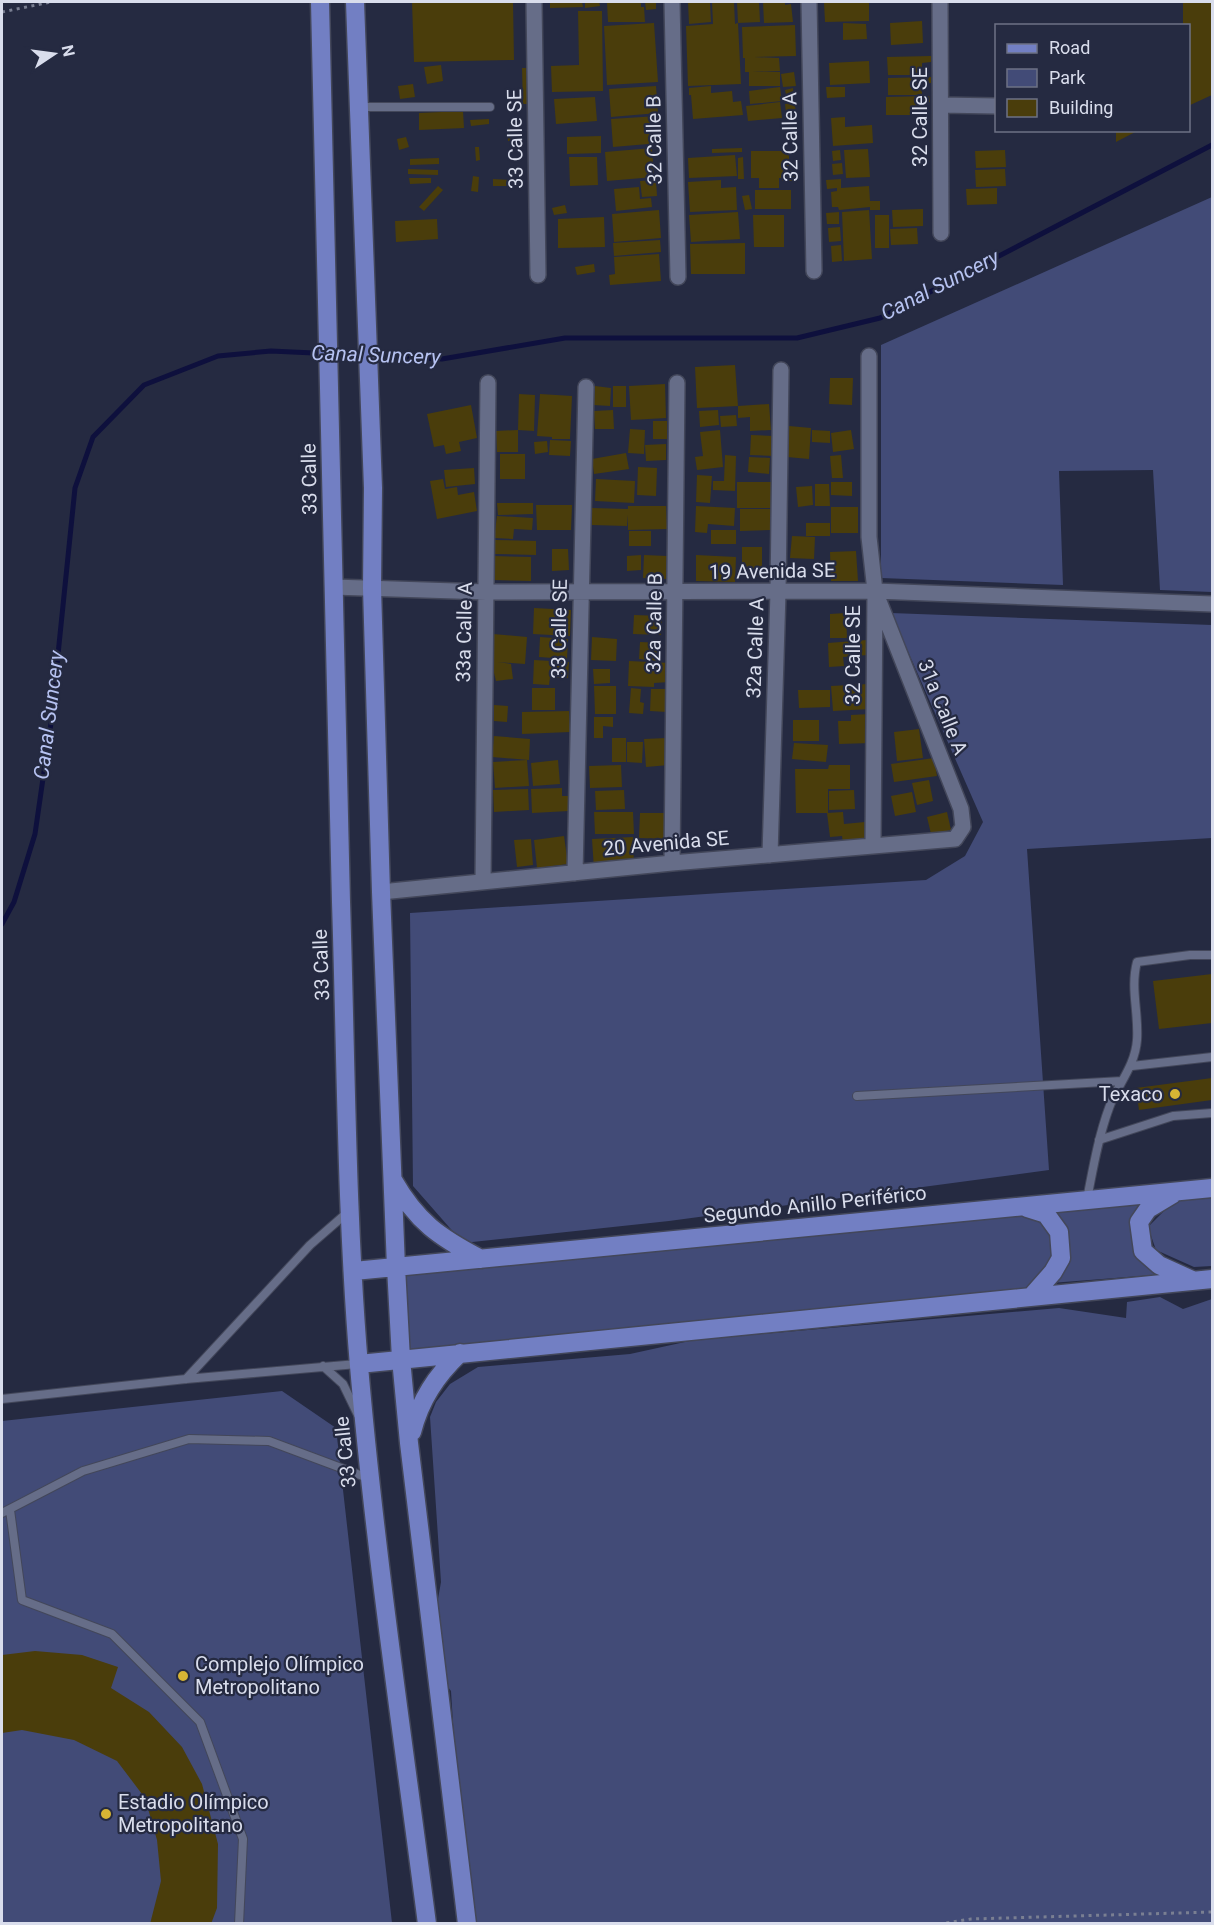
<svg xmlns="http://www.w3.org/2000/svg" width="1214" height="1925" font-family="Roboto,sans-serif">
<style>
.green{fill:#424b77}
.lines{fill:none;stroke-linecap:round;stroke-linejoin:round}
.stream{stroke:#0e103d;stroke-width:5}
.building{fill:#4a3d0b}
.service-casing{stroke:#43475a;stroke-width:10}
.minor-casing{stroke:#43475a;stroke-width:18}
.primary-casing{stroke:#43475a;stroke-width:21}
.path{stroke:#7a7f92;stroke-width:3;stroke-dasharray:3 4.5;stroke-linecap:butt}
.service{stroke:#666d88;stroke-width:8}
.minor{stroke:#666d88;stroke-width:15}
.primary{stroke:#727fc3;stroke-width:18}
.poi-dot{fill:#d7b434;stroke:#252a41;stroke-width:2}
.labels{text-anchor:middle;stroke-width:4.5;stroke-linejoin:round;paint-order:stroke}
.street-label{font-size:20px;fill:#d9ddec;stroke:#252a41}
.poi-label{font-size:20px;fill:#d9ddec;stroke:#252a41;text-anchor:start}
.water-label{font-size:21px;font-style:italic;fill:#b6c2f1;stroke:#252a41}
</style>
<rect width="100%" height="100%" fill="#252a41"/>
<path class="green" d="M1212,197V592L1160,590L1153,470L1059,471L1063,585L881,578V345Z
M891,613L1212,625V838L1027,849L1049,1170L669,1221L463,1243L413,1186L410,913L926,880L965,856L983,822Z
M1153,1195L1137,1222L1166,1274L1051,1283L1069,1259L1044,1205Z
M1212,1195V1266L1194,1267L1156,1250L1148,1227L1177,1198Z
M1021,1207L1044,1215L1059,1257L1029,1289L402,1358L396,1271Z
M1160,1297L1183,1309L1212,1299V1923H477L450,1745L454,1739L451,1691L442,1679L435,1616L441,1582L430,1417L436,1402L450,1384L478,1367L630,1354L694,1340L1059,1308L1126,1318L1127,1302Z
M282,1391L336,1428L392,1923H2V1421Z"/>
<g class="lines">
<path class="stream" d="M2,924L14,902L35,834L51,723L75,488L93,437L144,385L218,356L271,351L442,359L565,338H797L880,318L1212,145"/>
</g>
<path class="building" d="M412,2H513L514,60L414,62Z
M550,2H582L583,7L550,8Z
M585,2H599L600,6L585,8Z
M607,2H641V7H644L645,22H608Z
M645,2H656V9L646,10Z
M688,2H710L711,22L689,24Z
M712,2H734L735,24L738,23L741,84L688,86L686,26L713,24Z
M737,2H759L760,22L738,23Z
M763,2H785V5L791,4L793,22L764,23Z
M824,2H869V21L825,22Z
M1183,2H1212V95L1188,106V26H1183Z
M578,11H602L603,91L552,92L551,66L579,65Z
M922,21L923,43L891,45L890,23Z
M654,23L658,82L607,85L604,26Z
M843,23L866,24L867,39L843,40Z
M795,25L796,56L754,57L779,58L780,71L752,72H780V86H749V72H745V58H743L742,27Z
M931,56V62L922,63V75H888L887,57Z
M869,61L870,83L830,85L829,63Z
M441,65L443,81L427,84L424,67Z
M522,68H534L535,104H523Z
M794,72L796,86L783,87L781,74Z
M931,77V83H922V95H888V78Z
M413,84L415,97L400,99L398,86Z
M656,86L658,113L611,117L609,89Z
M711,86V93L732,91L733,102L741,101L743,115L693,119L691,95H689V88Z
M780,87L782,101L750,104L749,91Z
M826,87H845V97L827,98Z
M793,88L794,98L787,99L785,90Z
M929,96L930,102L920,103V115H886V97Z
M595,97L597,121L556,124L554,99Z
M780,102L782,118L748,121L746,106Z
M794,102L796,111L786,113L785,104Z
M463,111L464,128L419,130V113Z
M658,116L660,143L613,147L611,119Z
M845,117V127L872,125L873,143L833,146L831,118Z
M489,119V124L471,126L470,120Z
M795,121L796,125L782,128L781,123Z
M507,129H512L514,141H508Z
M1116,130H1139L1116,142Z
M601,136V153L567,154V137Z
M406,137L409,147L399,150L397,139Z
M475,147H479L480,160L476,161Z
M652,148L654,177L607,181L605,152Z
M742,148V152L712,153V149Z
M868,149L870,177L846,178L844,150Z
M840,150L841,160L833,161L832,151Z
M1005,150L1006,167L976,168L975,151Z
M751,151H789V171L795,170V181H782V178H779V188H759V178H751Z
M735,155L737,176L689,178L688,158Z
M569,157H597L598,185L570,186Z
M743,157L744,179H738V158Z
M439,158V164L410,165V159Z
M842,163L843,174L833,175L832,164Z
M408,169L438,170V175L408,174Z
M1005,169L1006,186L976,187L975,170Z
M473,176L479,177L478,192L471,191Z
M409,178H431V183L410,184Z
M493,179L511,180V186H493Z
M841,179V188L869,186L870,201H880V210H870V207L839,210L838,207H832L831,192L837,191V188L827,189L826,180Z
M656,180L657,196L642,197L640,181Z
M721,180V188L736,187L737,210L690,212L688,182Z
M438,186L443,190L424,211L419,207Z
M639,187L640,199L651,198L652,207L616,211L614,189Z
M997,188V204L967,205L966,189Z
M755,190H791V209H755Z
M749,195L752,209L745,210L742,196Z
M565,205L567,213L554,215L552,208Z
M923,209V226L893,227L892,210Z
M659,210L661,238L614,242L612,214Z
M869,210L872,259L844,261L842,212Z
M738,212L740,239L691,242L689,215Z
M839,212V224H827L826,213Z
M753,215H784V247H754Z
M875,215H889V248H875Z
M604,217L605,247L558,248V219Z
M437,219L438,239L396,242L395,221Z
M840,227L841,241L829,242L828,228Z
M917,228L918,244L891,245L890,229Z
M660,240L661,252L614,256L613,243Z
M745,243V274H691L690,244Z
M841,245L842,261L832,262L831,246Z
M659,254L661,281L610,285L609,275L615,274L614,257Z
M594,264L595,272L577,275L575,267Z
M735,365L738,406L697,408L695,367Z
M830,378H853L852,405L829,404Z
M665,384L666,418L631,420L629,386Z
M595,386L611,388L610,406L593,405Z
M613,386H626V407H613Z
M519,394L535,395L534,431L518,430Z
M540,394L572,396L570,439H552V437L537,436Z
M769,404L771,430L750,431V417L738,418V406Z
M471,405L477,438L459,442L461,451L446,454L444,445L434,447L427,414Z
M613,410L614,429H595L594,411Z
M718,410L719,425L700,427L699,411Z
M736,415L737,426L721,427L720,416Z
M653,421H667V439H653Z
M789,426L811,428L809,459L787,457Z
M630,429L645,430L644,454L628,453Z
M518,430V452H497L496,431Z
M720,430L723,467L697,470L695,457L703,456L700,432Z
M812,430L830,431V443L812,442Z
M851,430L854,449L833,452L831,433Z
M751,435L774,436V456L750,455Z
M550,440L571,441L570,456L549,455Z
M547,441L548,452L535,454L534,442Z
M666,444V460L646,461L645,445Z
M626,453L629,469L594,474L592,459Z
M500,454H525V479H500Z
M725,455L736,456L735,491L713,490V481H724Z
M841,455L843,478H832L830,456Z
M749,457L770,458L769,474L748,472Z
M638,467L657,468L656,496L637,495Z
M474,468L475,484L446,487L444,470Z
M697,475L712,476L710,503L696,502Z
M443,479L445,489L457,487L458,495L474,492L477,511L437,519L430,481Z
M596,479L635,481L634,503L595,501Z
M737,482H772V508H737Z
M831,482H852V496L831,495Z
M815,484H829L830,506H815Z
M812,486L813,505L798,507L796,487Z
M497,503H533V514L498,515Z
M536,505H572L571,530H537Z
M628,506H666L667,529L628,530V515L627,526L592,525V508L628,509Z
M696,506L735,508L734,526L708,524L707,533L695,532Z
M831,507H858V533H831Z
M740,509H771V530L740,531Z
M497,516L533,518L532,530L514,529L513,539L494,538Z
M806,523H830V536H806Z
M711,530H736V544H711Z
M629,531H651V546H629Z
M792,536L815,537L814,559L790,558Z
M495,540L536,541V555L495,554Z
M742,547H762V577H742Z
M552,549H568L569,570L552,571Z
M856,551L858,581H831L830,552Z
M641,555V570L627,571V556Z
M644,555L667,556L666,579L643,578Z
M696,555L736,557L735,582L696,581Z
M493,556L531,557V581L493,580Z
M534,608L571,610L570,636L533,634Z
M846,613L847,638H830V614Z
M634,615L662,616L661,635L633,634Z
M493,634L527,637L525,664L498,662L511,664L513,679L496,681L491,661Z
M540,637L568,639L567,659L539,657Z
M592,637L617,639L616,661L591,660Z
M867,640L868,655L843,657L844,666L829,667L828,643Z
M640,642L660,643L658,661L639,659Z
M534,660L569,662L568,678L550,677L549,685L533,684Z
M629,661L670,663L669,682L654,683V687L628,686Z
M593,669H610V683L594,684Z
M869,684L870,709L833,711L831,686Z
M594,686H616V714H595Z
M532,688H555V710H532Z
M631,688L641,689L640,702L644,703L643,714L629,713Z
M651,689H668L667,712L650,711Z
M798,690H830V707L799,708Z
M494,705L508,706L507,722L494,721Z
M569,711L570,732L522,734V712Z
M870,714L871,743L839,744L838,721H851V715Z
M594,717H613V727L603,726V738H594Z
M793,720H819V741H793Z
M919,729L923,758L897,761L894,732Z
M494,736L530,739L529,760L492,757Z
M612,738H626V762H612Z
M667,738L669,765L646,767L644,739Z
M627,742H643L642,763L627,762Z
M794,743L828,745L826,762L792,759Z
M934,758L937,776L894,782L891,764Z
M527,760L529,786L495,788L493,762Z
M558,760L560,784L533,786L531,763Z
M621,765L622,787L590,788L589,766Z
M829,765H850V789H828V813H796L795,769H828Z
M929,780L933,801L917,805L912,783Z
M562,788V796H569V811L532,813L531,789Z
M528,789L529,810L494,812L493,790Z
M624,790L625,809L596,810L595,791Z
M854,790L855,809L829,810V791Z
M912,792L916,812L895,816L891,796Z
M594,812H633L634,834H595Z
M843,812L844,824L865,822L867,840L843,843L842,836L830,837L827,813Z
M947,812L951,830L931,834L927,817Z
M640,813H675V839L639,838Z
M564,836L568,864L537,868L534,840Z
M633,837L634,867L594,869L592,839Z
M531,839L533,865L517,867L514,840Z
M1212,974V1023L1159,1029L1153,981Z
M1212,1078V1100L1139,1110L1136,1088Z
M35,1651L82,1655L118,1667L111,1688L149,1712L182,1747L202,1784L218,1844L217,1908L211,1924H150L161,1881L157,1840L145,1798L117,1761L74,1740L22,1730L2,1733V1655Z"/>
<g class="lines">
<defs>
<path id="service" d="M360,107H490
M1132,1066L1212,1057
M857,1096L1122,1081
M1099,1140L1173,1116L1212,1113
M1087,1199C1093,1169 1098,1138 1109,1108C1117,1085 1135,1067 1137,1040C1139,1014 1130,988 1137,962L1190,955H1212
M323,1366L343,1384L358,1415
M186,1379L310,1245L348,1212
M2,1399L186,1379L357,1364
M10,1510L22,1600L112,1634L200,1722L243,1839L239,1924
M2,1513L83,1471L189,1439L269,1441L368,1478"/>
<path id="minor" d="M534,2L538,275
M672,2L678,277
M809,2L814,271
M940,2L941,233
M941,105L996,106
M869,356V537L875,591L873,846
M333,587L486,592L875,591L1212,604
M770,855L778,592L781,370
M672,863L677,383
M575,873L586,387
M483,882L488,383
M381,892L672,863L955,839L963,827L961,809L875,591"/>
<path id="primary" d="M320,2C328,302 333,602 341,902C346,1056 346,1212 359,1366C375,1552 403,1738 427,1924
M355,2L373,488L372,588L381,892L396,1267L401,1359L409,1443L467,1924
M393,1180C417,1222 439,1237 481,1259
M1173,1194L1148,1209L1139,1222L1143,1251L1159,1265L1192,1280
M1027,1208L1046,1214L1059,1232L1061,1258L1053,1272L1031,1297
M354,1271L1212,1188
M359,1364L1212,1279
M412,1432C420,1400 436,1376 460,1353"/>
</defs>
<use href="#service" class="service-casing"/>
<use href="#minor" class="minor-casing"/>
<use href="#primary" class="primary-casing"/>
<path class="path" d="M2,12L51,2
M939,1924L971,1919L1212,1912"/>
<use href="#service" class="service"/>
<use href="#minor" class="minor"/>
<use href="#primary" class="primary"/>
</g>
<g class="poi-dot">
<circle cx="1175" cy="1094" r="6"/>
<circle cx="183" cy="1676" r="6"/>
<circle cx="106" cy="1814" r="6"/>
</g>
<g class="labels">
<g class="street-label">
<text transform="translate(920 117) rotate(-90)" y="7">32 Calle SE</text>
<text transform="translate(790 137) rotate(-91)" y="7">32 Calle A</text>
<text transform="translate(515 139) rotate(-91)" y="7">33 Calle SE</text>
<text transform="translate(654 140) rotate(-91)" y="7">32 Calle B</text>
<text transform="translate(309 479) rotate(-91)" y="7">33 Calle</text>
<text transform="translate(772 571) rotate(-1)" y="7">19 Avenida SE</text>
<text transform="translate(654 623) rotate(-89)" y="7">32a Calle B</text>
<text transform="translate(559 629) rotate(-89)" y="7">33 Calle SE</text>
<text transform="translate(464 632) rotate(-89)" y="7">33a Calle A</text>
<text transform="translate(755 648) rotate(-88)" y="7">32a Calle A</text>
<text transform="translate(853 655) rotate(-90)" y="7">32 Calle SE</text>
<text transform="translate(943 707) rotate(68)" y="7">31a Calle A</text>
<text transform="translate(666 843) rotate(-5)" y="7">20 Avenida SE</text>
<text transform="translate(321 965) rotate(-92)" y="7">33 Calle</text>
<text transform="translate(815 1204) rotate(-6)" y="7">Segundo Anillo Periférico</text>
<text transform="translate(345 1452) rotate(-96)" y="7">33 Calle</text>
</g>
<g class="poi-label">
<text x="1163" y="1101" text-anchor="end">Texaco</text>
<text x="195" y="1671">Complejo Olímpico<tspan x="195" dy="23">Metropolitano</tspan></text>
<text x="118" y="1809">Estadio Olímpico<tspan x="118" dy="23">Metropolitano</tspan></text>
</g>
<g class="water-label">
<text transform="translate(940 285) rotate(-27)" y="7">Canal Suncery</text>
<text transform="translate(376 355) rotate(2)" y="7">Canal Suncery</text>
<text transform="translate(49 715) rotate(-83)" y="7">Canal Suncery</text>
</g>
</g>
<rect width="1214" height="1925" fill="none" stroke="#d9ddec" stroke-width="6"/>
<rect x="995" y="24" width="195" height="108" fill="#252a41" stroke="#6d7285" stroke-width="1.5"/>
<rect x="1007" y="44" width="30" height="9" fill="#727fc3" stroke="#6d7285" stroke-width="1.5"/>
<text x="1049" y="54" font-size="18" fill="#d9ddec">Road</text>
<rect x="1007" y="69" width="30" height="18" fill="#424b77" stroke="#6d7285" stroke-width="1.5"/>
<text x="1049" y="84" font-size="18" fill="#d9ddec">Park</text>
<rect x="1007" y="99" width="30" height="18" fill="#4a3d0b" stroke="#6d7285" stroke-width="1.5"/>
<text x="1049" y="114" font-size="18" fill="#d9ddec">Building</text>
<g transform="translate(54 54) rotate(77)" stroke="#252a41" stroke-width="4.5" paint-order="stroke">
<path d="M0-4.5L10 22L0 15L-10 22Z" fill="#d9ddec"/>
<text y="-9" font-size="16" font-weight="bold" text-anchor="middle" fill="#d9ddec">N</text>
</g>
</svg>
